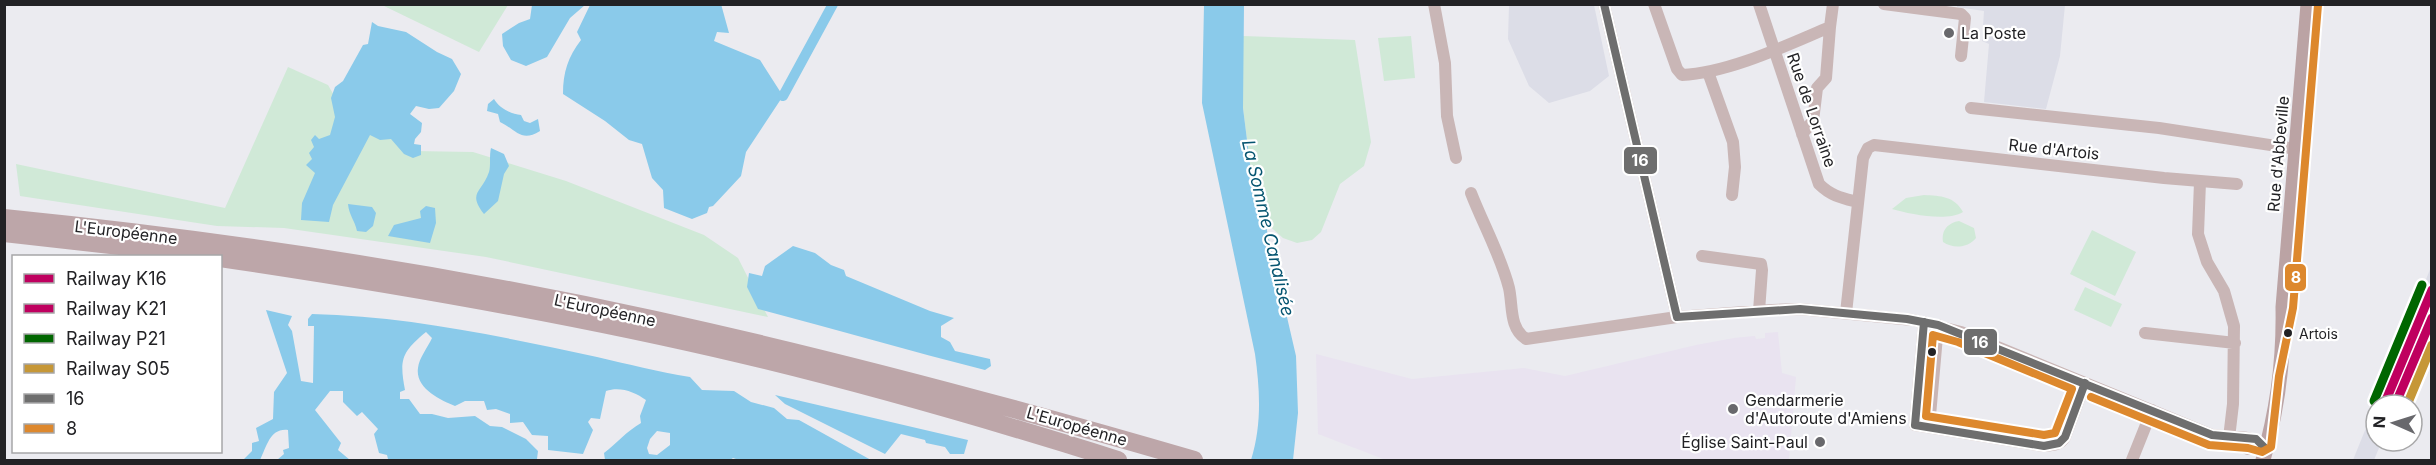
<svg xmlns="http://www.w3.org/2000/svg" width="2436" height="465" font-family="Inter,sans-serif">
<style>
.industrial{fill:#e9e3f0}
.built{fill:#dcdde7}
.green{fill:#d0e9d7}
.water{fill:#8acaea;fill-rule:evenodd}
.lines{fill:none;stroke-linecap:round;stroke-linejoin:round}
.canal{stroke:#8acaea;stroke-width:10}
.minor{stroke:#c9b6b6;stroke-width:12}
.major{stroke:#bba3a4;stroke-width:15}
.highway{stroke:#bda6a9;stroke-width:18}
.bus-1-casing{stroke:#fff;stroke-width:12}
.bus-2-casing{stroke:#fff;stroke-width:12}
.bus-1{stroke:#6e6e6e;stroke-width:8}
.bus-2{stroke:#dd882d;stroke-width:8}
.rail-1-casing{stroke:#fff;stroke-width:14}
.rail-2-casing{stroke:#fff;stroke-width:14}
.rail-3-casing{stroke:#fff;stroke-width:14}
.rail-4-casing{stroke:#fff;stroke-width:14}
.rail-1{stroke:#bf005f;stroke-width:9}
.rail-2{stroke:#bf005f;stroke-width:9}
.rail-3{stroke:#060;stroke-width:9}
.rail-4{stroke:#c69737;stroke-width:9}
.poi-dot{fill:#68686c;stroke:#fff;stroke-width:2}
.bus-dot{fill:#222225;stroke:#fff;stroke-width:2}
.labels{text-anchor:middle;stroke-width:4.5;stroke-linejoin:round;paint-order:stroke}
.bus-label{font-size:14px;fill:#222225;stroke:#fff;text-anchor:start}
.poi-label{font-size:16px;fill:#222225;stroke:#fff;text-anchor:start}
.street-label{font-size:16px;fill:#222225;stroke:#fff}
.water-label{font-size:18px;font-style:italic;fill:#065571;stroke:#fff}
.line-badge{stroke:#fff;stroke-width:2}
.badge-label{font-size:16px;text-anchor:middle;font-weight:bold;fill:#fff}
</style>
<rect width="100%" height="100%" fill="#ebebf0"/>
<path class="industrial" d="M1778,332L1782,373L1796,377L1789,460H1386L1318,434L1316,354L1412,379L1524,368L1565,376L1696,345L1734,338L1755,336L1756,339L1765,338V333Z"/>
<path class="built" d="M1509,5H1594L1609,76L1590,91L1549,103L1529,86L1508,39Z
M1957,5H2065L2060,56L2046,109L1984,102L1989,44L1982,41L1984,11L1957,7Z
M2431,267V317L2396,405H2376V441H2382L2374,460H2353Z"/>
<path class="green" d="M382,5L508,4V5L479,52Z
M1243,36L1355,40L1371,142L1364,166L1340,184L1321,232L1312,240L1297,243L1283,238L1265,222L1252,180L1243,108Z
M1411,36L1415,78L1384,81L1378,38Z
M288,67L328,85L343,111L413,151L473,152L566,181L704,235L738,258L768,317L486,257L284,228L217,226L20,196L16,164L225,208Z
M1924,195C1941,196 1954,196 1963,212C1947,222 1909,214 1892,209L1906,198Z
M1959,221L1974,228L1976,238C1968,248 1953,249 1943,242C1941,230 1948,223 1959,221Z
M2092,230L2136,252L2115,296L2070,274Z
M2085,287L2122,304L2111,327L2074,310Z"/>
<path class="water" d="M721,4L729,33L717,32L714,41L760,60L783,96L746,152L741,176L713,206L709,207L707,213L692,219L664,208L663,190L652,178L642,144L629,140L605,121L563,94C563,72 568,57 581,40L577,32L590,5Z
M532,5H585L570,18L547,57L526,66L511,60L503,46L502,34L519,23L530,19Z
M1204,5H1244L1243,108L1252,180L1265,222L1296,356L1298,413L1293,460H1251C1262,425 1260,390 1255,354L1202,103Z
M372,22L378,26L406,32L437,52L452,59L461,74L454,91L439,108L429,109L416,106L410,114L422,123L421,132L415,139L414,144L421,145V155L413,158L404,154L391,139L380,140L370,135L333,205L329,222L301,220L302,203L315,173L306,165L312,159L309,153L314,147L311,140L315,135L319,139L330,135L335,117L331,98L335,87L343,81L363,45L368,44Z
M494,99C499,108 511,114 521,115L524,121L530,123L538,119L540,131C521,143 517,130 500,122L498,114L487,111L488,104Z
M491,148L504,154L509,166L504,174L498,201L484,214C467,192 482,193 489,172C491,165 489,156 491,148Z
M348,204L372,207L376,213L373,226L366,232L357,231C355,221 349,215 348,204Z
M426,206L435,208L436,223L430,243L388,236L394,225L421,218L420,211Z
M793,246L815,253L831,265L844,270L846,276L930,311L954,318L941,326V337L950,342L955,351L990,359L991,366L985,370C909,351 834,329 758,309L747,287L749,273L762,276L765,266Z
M266,310L292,316L288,325L292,331L301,381L313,383L314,326H308V319L312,314C408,316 503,337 597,357C628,364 658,372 690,377L702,390L734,391L751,402L774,408L787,419L799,420L871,460H739L733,458L730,460H605L604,453C617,443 627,431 641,423L640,416L646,400C635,392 620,386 606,391L600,419L591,418L588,422L593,430L583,454L548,450V436L532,435L523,422L510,423V414L496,409L487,410L484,401H465L455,406C440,400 415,388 418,368C419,358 428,347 432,338L426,332C402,352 399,359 405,390L400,392V399H409L420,414H432L448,418L475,416L490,426L502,427L526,439L538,451L537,459L542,460L388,459L387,455L379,453L374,434L378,429L362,412L357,416L343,402V391H330L315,410L341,443L338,450L350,460H277L284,454L283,450L289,448L288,430C270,428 267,446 260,460H243L252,451V443L259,441L256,428L273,419L274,392L287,373ZM657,431L670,433V445L657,455L649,454L647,448L650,439Z
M775,395L968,440L964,454H950L945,447L926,443L925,440L901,434L885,454L785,404Z"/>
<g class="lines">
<path class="canal" d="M783,96L833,4"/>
<path class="minor" d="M1434,4L1445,63L1447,116L1456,158
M1604,4L1677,317
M1654,4L1677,69L1682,75C1729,73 1787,45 1830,27L1833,4
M1759,4L1819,184C1831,196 1842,198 1858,202
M1884,4L1961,14L1965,18L1961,56
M1708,72L1733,142L1735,167L1732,195
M1971,108L2159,128L2296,149
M1802,134L1813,121L1817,88L1826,78L1830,27
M2200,182L2198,234L2207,262L2224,291L2234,326L2233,404L2229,438
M1471,193C1483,224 1501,256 1509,288C1513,306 1509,328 1526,339L1677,317L1772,310L1800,309L1913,320L1961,332L2212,435C2230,438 2255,433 2266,449H2248L2229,438
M1702,256L1761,264L1762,270L1759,311
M1846,313L1863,158L1868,148L1874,145L2164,178L2237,184
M1924,322L1915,425L2044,446C2053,445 2060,445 2065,437L2085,383
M2145,333L2235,343
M1929,427L1938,325
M2132,460L2152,410"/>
<path class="major" d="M2263,460C2277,412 2284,358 2283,307L2308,4"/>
<path class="highway" d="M4,218C223,240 441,273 656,320C837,360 1016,408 1194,460
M4,233L208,256
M220,258C396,284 571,314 744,355C870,385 994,421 1118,460"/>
<defs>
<path id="bus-1" d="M1604,4L1677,317
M1677,317L1800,309L1907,319L1938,325L2212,435L2256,439L2266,449
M1915,425L2044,446L2059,443L2065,437L2085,383
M1915,425L1924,322"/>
<path id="bus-2" d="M1933,335L1958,342L2072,389L2055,433L2044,435L1926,416Z
M2091,397L2209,445L2248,448L2262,452L2271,447L2279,376L2293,308L2318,5"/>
</defs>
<use href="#bus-1" class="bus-1-casing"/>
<use href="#bus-2" class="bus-2-casing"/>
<use href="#bus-1" class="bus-1"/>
<use href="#bus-2" class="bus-2"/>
<defs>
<path id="rail-1" d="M2384,405L2432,290"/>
<path id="rail-2" d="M2395,405L2432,318"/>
<path id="rail-3" d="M2374,401L2422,285"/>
<path id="rail-4" d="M2407,405L2432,345"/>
</defs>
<use href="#rail-1" class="rail-1-casing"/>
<use href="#rail-2" class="rail-2-casing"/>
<use href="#rail-3" class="rail-3-casing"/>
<use href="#rail-4" class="rail-4-casing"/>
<use href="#rail-1" class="rail-1"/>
<use href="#rail-2" class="rail-2"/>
<use href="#rail-3" class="rail-3"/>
<use href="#rail-4" class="rail-4"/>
</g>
<g class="poi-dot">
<circle cx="1949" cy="33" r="6"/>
<circle cx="1733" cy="409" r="6"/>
<circle cx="1820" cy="442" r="6"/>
</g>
<g class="bus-dot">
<circle cx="2288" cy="333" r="5"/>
<circle cx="1932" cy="352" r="5"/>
</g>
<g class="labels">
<g class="bus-label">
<text x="2299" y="339">Artois</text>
</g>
<g class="poi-label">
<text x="1961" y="39">La Poste</text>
<text x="1745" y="406">Gendarmerie<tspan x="1745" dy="18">d'Autoroute d'Amiens</tspan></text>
<text x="1808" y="448" text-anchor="end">Église Saint-Paul</text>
</g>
<g class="street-label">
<text transform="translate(1812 110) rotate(71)" y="6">Rue de Lorraine</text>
<text transform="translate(2054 149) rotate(6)" y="6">Rue d'Artois</text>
<text transform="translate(2278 154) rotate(-85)" y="6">Rue d'Abbeville</text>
<text transform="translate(126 232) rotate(7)" y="6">L'Européenne</text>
<text transform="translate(605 310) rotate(12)" y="6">L'Européenne</text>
<text transform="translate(1077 426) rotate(16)" y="6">L'Européenne</text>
</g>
<g class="water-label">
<text transform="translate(1268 228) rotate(77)" y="6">La Somme Canalisée</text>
</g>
</g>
<g class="line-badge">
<rect x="1623" y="146" width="35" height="29" rx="6" fill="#6e6e6e"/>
<rect x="2284" y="263" width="23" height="29" rx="6" fill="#dd882d"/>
<rect x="1963" y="328" width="35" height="28" rx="6" fill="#6e6e6e"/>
</g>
<g class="badge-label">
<text x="1640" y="166">16</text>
<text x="2296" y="283">8</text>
<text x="1980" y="348">16</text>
</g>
<rect width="2436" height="465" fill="none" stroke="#222225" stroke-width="12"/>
<rect x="12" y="255" width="210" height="198" fill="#ffffff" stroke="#a7a7a8" stroke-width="1.5"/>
<rect x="24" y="274" width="30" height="9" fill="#bf005f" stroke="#a7a7a8" stroke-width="1.5"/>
<text x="66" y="285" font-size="18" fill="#222225">Railway K16</text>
<rect x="24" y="304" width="30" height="9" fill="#bf005f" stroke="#a7a7a8" stroke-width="1.5"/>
<text x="66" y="315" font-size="18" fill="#222225">Railway K21</text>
<rect x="24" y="334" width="30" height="9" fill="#006600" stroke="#a7a7a8" stroke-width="1.5"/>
<text x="66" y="345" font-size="18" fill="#222225">Railway P21</text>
<rect x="24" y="364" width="30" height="9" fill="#c69737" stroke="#a7a7a8" stroke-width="1.5"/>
<text x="66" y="375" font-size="18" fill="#222225">Railway S05</text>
<rect x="24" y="394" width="30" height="9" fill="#6e6e6e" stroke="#a7a7a8" stroke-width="1.5"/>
<text x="66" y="405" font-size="18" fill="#222225">16</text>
<rect x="24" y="424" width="30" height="9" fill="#dd882d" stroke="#a7a7a8" stroke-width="1.5"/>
<text x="66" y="435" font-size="18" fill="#222225">8</text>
<g transform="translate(2394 423) rotate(273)"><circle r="28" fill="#ffffff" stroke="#a7a7a8" stroke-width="1.5"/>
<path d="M0-4.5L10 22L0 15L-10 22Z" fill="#68686c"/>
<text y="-9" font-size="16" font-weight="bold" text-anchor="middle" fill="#222225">N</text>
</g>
</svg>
